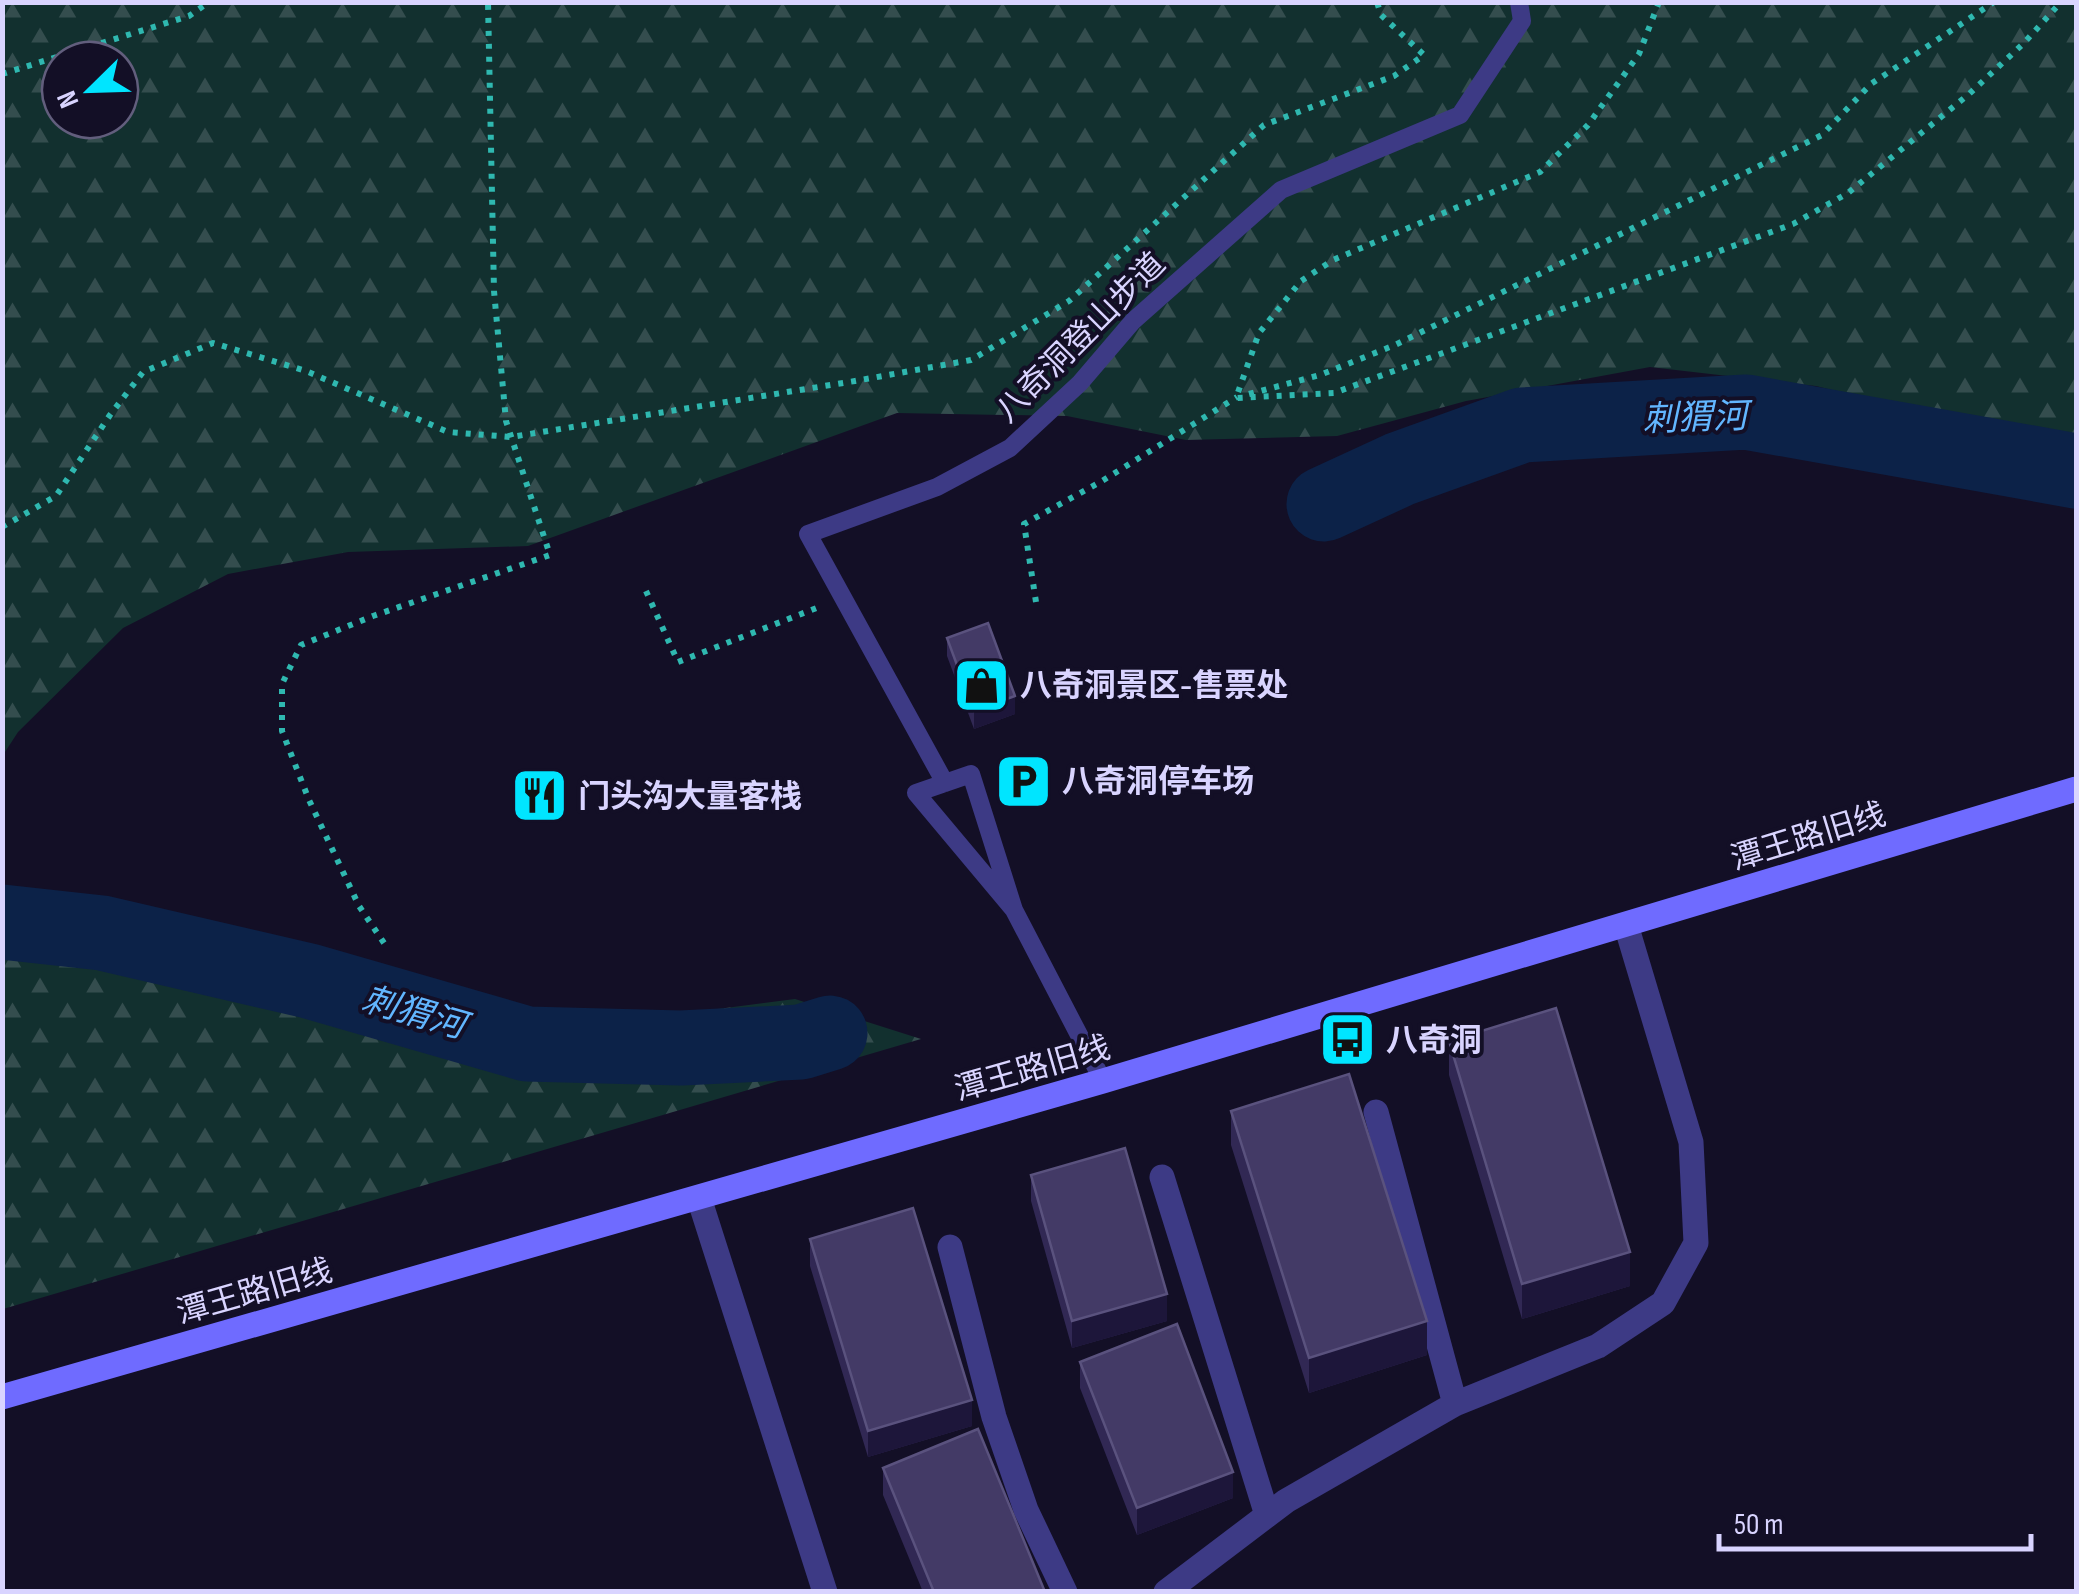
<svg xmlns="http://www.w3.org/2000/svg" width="2079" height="1594" font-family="'Sofia Sans Condensed','Noto Sans SC',sans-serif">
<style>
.forest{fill:url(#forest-firs);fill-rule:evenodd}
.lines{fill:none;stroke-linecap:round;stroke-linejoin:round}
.river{stroke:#0c2248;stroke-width:75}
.path{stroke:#2fb8b0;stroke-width:6;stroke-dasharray:5 8;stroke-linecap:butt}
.service{stroke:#3d3a85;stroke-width:18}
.minor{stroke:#3d3a85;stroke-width:25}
.secondary{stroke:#6f6bff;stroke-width:25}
.wall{fill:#312854}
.shaded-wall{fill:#1d163a}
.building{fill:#433a66;stroke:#5a527e;stroke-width:2.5}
.labels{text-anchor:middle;stroke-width:8;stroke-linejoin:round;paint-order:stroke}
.street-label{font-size:32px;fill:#d9d4ff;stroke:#130f26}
.poi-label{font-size:32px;font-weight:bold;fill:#d9d4ff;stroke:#130f26;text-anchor:start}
.water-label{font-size:35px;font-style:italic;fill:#62b6ff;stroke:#130f26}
</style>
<defs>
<pattern id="forest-firs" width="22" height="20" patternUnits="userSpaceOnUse" patternTransform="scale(2.5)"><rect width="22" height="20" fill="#12302f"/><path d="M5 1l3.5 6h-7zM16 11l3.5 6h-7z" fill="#344d4e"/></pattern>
</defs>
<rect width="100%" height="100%" fill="#130f26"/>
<path class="forest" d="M3,3H2076V434L1972,425L1816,386L1650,367L1466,401L1337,436L1186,440L1067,416L897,413L528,546L348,552L228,574L123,628L18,732L3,755ZM60,60H120V120H60Z
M2,954L125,960L302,1004L458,1022L626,1021L795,999L921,1039L3,1309Z"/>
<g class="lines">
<path class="river" d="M1324,504L1400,469L1522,425L1746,412L2076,471
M2,922L102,933L309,981L527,1044L681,1048L801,1042L830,1033"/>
<path class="path" d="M1659,2L1639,54L1588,125L1540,172L1333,260L1301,281L1259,333L1236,398L1334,393L1793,224L1848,193L1969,94L2024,43L2061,2
M2,74L189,16L209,2
M1249,394L1320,375L1395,345L1822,135L1871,84L1994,2
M2,527L56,496L110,415L143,372L213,343L306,371L448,432L511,437L855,381L971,360L1069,301L1264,125L1394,76L1424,55L1381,15L1377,2
M646,591L678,662L819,607
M1036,602L1024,524L1102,481L1237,397
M384,943L359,906L309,800L282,731V684L301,645L373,616L550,555L506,421L494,291L488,2"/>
<path class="service" d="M945,783L808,534L937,487L1010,448L1080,383L1133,321L1281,190L1460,115L1522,21L1519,2
M1014,910L916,793L971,774L1014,910L1103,1081"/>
<path class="minor" d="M1376,1112L1455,1404
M1162,1177L1267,1515
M699,1198L825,1592
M950,1247L994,1417L1026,1510L1065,1592
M1166,1592L1286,1501L1455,1404L1598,1346L1663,1303L1696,1243L1691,1142L1626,925"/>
<path class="secondary" d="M2,1397L1103,1081L2076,789"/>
</g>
<path class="wall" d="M947,638L1015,714L974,729L947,656Z
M1449,1041L1630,1286L1522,1319L1449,1075Z
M1231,1111L1427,1355L1309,1393L1231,1145Z
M1031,1175L1167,1321L1072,1348L1031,1201Z
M810,1239L972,1426L868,1457L810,1266Z
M1080,1362L1233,1498L1137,1535L1080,1388Z
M883,1468L1045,1592H923L883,1495Z"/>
<path class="shaded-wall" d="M1015,696V714L974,729V711Z
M1630,1252V1286L1522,1319V1284Z
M1167,1294V1321L1072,1348V1321Z
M1427,1321V1355L1309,1393V1358Z
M972,1400V1426L868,1457V1431Z
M1233,1472V1498L1137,1535V1508Z"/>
<path class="building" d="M988,623L1015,696L974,711L947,638Z
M1556,1008L1630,1252L1522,1284L1449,1041Z
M1349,1074L1427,1321L1309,1358L1231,1111Z
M1125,1148L1167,1294L1072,1321L1031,1175Z
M913,1208L972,1400L868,1431L810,1239Z
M1177,1324L1233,1472L1137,1508L1080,1362Z
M978,1429L1045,1592H934L883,1468Z"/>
<defs>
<symbol id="shop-square" viewBox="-11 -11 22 22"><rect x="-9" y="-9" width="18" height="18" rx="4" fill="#00e5ff" stroke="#130f26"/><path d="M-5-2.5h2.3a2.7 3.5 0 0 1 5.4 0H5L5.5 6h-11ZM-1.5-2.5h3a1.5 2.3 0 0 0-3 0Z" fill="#111"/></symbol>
<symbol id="parking-square" viewBox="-11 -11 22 22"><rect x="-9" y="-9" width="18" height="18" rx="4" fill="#00e5ff" stroke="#130f26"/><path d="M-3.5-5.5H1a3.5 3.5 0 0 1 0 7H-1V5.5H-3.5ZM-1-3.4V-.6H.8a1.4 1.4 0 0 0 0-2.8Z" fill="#111"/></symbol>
<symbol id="restaurant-square" viewBox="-11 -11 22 22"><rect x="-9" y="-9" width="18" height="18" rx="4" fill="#00e5ff" stroke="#130f26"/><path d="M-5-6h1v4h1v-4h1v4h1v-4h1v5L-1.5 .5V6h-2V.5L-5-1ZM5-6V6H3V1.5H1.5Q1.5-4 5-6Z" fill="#111"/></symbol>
<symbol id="bus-square" viewBox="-11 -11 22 22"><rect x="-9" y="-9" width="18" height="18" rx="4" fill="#00e5ff" stroke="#130f26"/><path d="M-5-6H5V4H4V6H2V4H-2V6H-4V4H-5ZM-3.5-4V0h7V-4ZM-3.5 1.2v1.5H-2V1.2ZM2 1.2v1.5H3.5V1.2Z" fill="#111"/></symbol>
</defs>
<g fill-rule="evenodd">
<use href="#shop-square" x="950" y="654" width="63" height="63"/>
<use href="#parking-square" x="992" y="750" width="63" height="63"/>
<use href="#restaurant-square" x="508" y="764" width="63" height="63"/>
<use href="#bus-square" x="1316" y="1008" width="63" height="63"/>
</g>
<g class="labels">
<g class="street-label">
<text transform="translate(1080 337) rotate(-45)" y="11">八奇洞登山步道</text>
<text transform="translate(1808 836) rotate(-17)" y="11">潭王路旧线</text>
<text transform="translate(1032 1068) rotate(-16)" y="11">潭王路旧线</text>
<text transform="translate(254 1291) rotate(-16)" y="11">潭王路旧线</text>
</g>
<g class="poi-label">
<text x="1020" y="696">八奇洞景区-售票处</text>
<text x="1062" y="792">八奇洞停车场</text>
<text x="578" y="807">门头沟大量客栈</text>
<text x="1386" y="1051">八奇洞</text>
</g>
<g class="water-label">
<text transform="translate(1695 417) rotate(-2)" y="12">刺猬河</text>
<text transform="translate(414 1012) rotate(16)" y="12">刺猬河</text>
</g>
</g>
<rect width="2079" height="1594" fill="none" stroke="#d9d4ff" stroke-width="10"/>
<g transform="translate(90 90) rotate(247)"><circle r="48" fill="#130f26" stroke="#625e7d" stroke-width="2.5"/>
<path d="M0-8L18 38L0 25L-18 38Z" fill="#00e5ff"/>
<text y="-15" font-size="28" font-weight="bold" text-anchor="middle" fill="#d9d4ff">N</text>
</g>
<path d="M1719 1534v15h312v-15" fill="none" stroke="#d9d4ff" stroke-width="5"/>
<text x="1734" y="1534" font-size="30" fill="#d9d4ff" stroke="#130f26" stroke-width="8" paint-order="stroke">50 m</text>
</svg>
